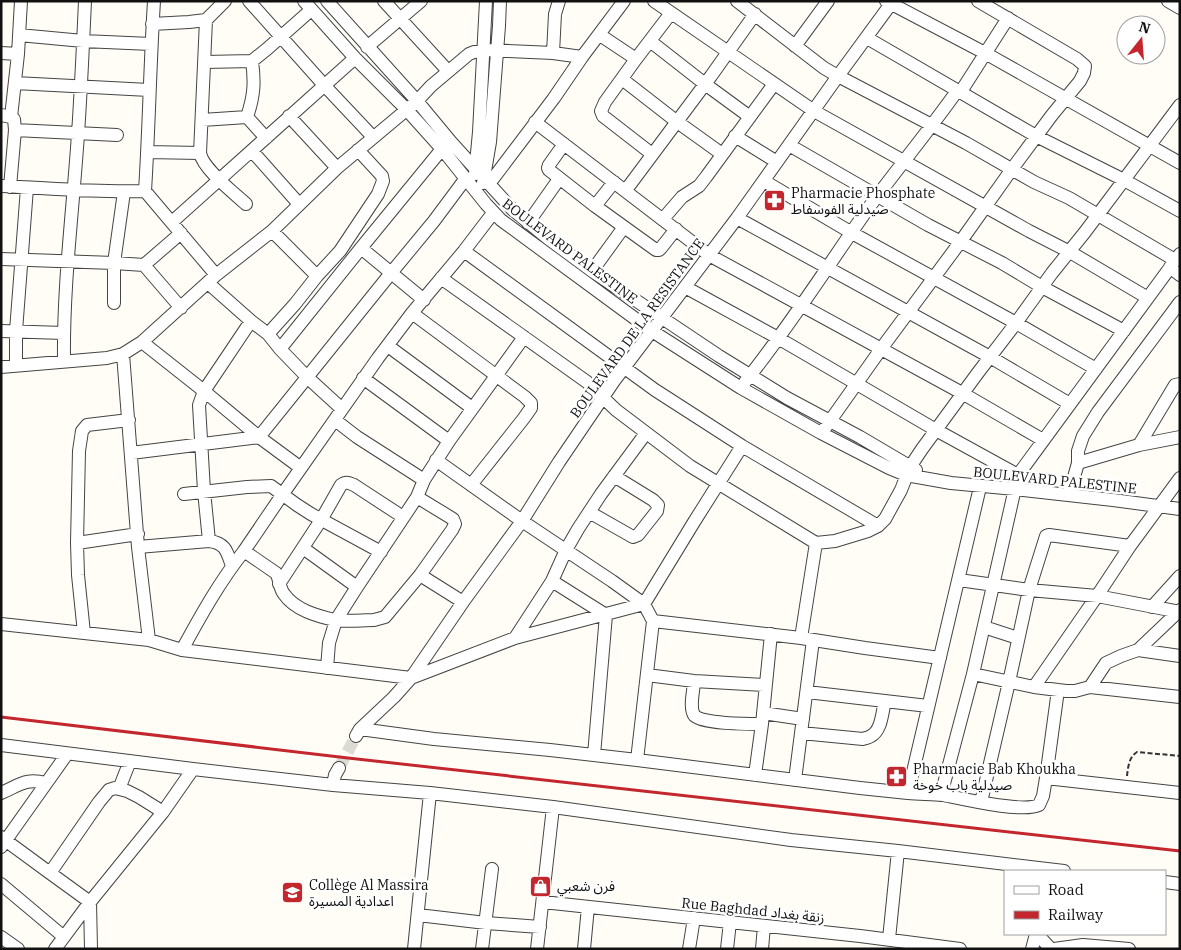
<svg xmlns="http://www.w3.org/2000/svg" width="1181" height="950" font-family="'IBM Plex Serif','Noto Sans Arabic',serif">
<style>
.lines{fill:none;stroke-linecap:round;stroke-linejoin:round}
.minor-tunnel{stroke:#dbdad3;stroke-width:12;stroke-dasharray:12 6;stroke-linecap:butt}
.minor-casing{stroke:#444;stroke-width:14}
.path{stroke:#333;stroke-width:2;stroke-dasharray:5 2.5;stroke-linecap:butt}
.minor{stroke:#fff;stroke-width:12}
.rail{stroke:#c4262e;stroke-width:3}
.labels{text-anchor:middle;stroke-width:5;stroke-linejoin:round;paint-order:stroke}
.poi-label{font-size:14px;fill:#111;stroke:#fff;text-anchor:start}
.street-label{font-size:14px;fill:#111;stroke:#fff}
</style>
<rect width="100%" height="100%" fill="#fffdf5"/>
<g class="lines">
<path class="minor-tunnel" d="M339,768L356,736"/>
<defs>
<path id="minor" d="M154,1C150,65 149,128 145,191L216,275
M249,1L324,85L373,137
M304,1L355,58L407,110L442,149L486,204L501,220L652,331L741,388L821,433L889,468L906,475L951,483L1015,489L1113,500L1180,509
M327,1L417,101L451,142L512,209L550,240L592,271L719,356L787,398L860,437L916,470
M384,1L448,71
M654,1L814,111L1029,231L1070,252L1148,298
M737,1L824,68L838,76L966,143L1034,182L1069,198L1175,260
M886,1L985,53L1180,163
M1168,1L1180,8
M152,24L189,22L206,20L225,1
M19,35L83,41L151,44
M600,35L636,59
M867,38L1036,136L1124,180L1180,211
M650,41L705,84L750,117
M795,46L828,1
M367,47L421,1
M1,53L18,54
M553,53L555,14L559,1
M205,62L252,61L267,49L311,10
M622,79L676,121L722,154
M15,83L149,90
M960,93L1008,18
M1,115L11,117L14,119L15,130L117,135
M289,116L337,168
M11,117L18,54L21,1
M247,117C254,96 255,83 252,61
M202,120L247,117L266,138
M535,122L709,255L962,393L1043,440
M735,136L777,162
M564,144L549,165L548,168L549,170L595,206L656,250H659L661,248L676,229
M789,145L928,225L1002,263L1042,287L1124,331
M252,151L299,204
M147,152L200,153C203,169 234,193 246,204
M200,153L206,20
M652,154L603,116L601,111L605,102L636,59L671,13
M475,174L479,132L486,1
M764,181L852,233L1016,323L1096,369
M483,183L490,142L499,26L500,1
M489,184L554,98L582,57L624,1
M1,186C49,188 97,193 145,191
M10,187L15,130
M626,190L711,76L755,14
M595,206L614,182
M737,218L990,357L1070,404
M663,219L682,197L699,186L706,177L774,84
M172,222L355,58
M528,223L559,179
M272,231L317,276
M361,248L424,300
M464,251L655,390L742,446L878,526
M1,259L114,263L144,265L181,233
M144,265L181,308
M1170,267L1180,275
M592,271L624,227
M441,278L587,382L616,410L690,466L816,543L835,541L868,531L878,526L885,519L901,490L910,467L922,449L977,374L1016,323L1052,273L1085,232L1180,105
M208,283L251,321L268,334L280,349L307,377L342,409
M685,287L778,338L936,430L1018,475
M114,303V263L124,192
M412,313L525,397L531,403V408L524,418L471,485
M1,331L64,333
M268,334L295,304L317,276L340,251L378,194L383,181L382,176L358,150
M142,342L204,391L259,437L301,468
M388,346L472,408
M280,349L361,248L442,149
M123,354L138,547L149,640
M64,361C63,285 73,210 78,134C81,90 83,45 85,1
M16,365V331L27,188
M1,367L107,358L123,354L142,342L216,275L272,231L337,168L417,101L431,86L469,54L474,52L489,50L553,53L582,57
M363,378L449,441
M745,382C789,327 827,267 867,210C896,170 928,132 957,91
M335,420L357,437L424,480
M825,428L881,349L961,241L1012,169L1052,115L1080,81L1084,73L1085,66L1077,59L978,1
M1139,445L1175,385L1180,384
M131,453L259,437L391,273L434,221L466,178
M436,460L522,521L612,581L644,604L653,621L637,760
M1078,463V451L1083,436L1098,412L1180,302
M184,494L247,487L271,486L297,505L311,514L381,552
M1069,495L1078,463L1139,445L1180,437
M589,512L633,537L638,535L657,511L658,505L653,500L614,476
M77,543L138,534
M138,547L209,541
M303,548L357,587
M244,551L276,573C280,579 279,588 284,594C295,610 317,616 335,620C348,622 362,620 374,620L385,617L420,575L452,530L455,524L453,519L417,497
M232,566C227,552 226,543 209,541L204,491L199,405L204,391L251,321
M420,575L463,602
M959,580L1029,590L1097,596L1130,546L1180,478
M552,581L606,615L594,755
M279,584L321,520L341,485C346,481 349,483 354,485L403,517
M1152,607L1180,576
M653,621L801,638L865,648L940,658
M1,624L149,640L182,650L411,678L515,638L644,604L694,522L742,446
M984,627L1018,638
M84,633L78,575L77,543L79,451L82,431L87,425L129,420
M515,638L552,581L566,550L578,529L601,494L646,433
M801,638L816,543
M182,650C201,615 220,581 244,551L282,495L378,358L412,313L464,251L493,213
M1138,650L1180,610
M327,668L329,643L336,620L357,587L417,497L424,480L449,441L524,337
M973,674L1034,687L1066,691H1075L1090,687L1180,697
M647,675L694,681L765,685
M694,681C694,689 689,707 694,715C699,724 750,724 762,724
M1034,687L1097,596L1180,612
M1090,687L1106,663L1121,656L1138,650L1180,656
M807,692L928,706
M763,713L803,719
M360,729L434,739L550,750L637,760L860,788L908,793L980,487
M801,733L863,739C865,738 868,738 871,736C882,730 882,712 885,701
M356,736L360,729L394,697L411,678L463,602L522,521L559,462L614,381L737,218L838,76L893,1
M1,745L193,769L333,785L430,793L553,807L791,840L898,851L1064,871
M755,775L762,724L771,634
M1046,778L1180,793
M795,780L813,640
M333,785L335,775L339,768
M119,789L130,761
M1,793C20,785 25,778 46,783
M908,793C920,794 932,794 943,795C963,799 1023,813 1039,805L1043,796L1046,778L1058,690
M941,795L973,674L1018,475L1180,254
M981,802L1009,682L1029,590L1046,536L1049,535L1130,546
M1,837L50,873
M1,847L67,754
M1165,882L1180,884
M1,884L64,937
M543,902L860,936L960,949
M418,915L486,923L540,927
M1037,934L1051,949
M1,937L18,949
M889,939L898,851
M55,949L90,902L163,812L193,769
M91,949L90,902L50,873L99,802L109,790L115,788L127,791L139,797L163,812
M414,949L430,793
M482,949L492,869
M537,949L553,807
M584,949L588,907
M689,949L694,918
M727,949L730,922
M762,949L764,926
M1032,949L1036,934
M1054,949L1083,945L1129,949"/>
</defs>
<use href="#minor" class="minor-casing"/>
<path class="path" d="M1127,776C1128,767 1129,757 1137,752L1180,756"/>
<use href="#minor" class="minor"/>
<path class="rail" d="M1,717L348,758L1180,851"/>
</g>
<defs>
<symbol id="pharmacy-square" viewBox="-11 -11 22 22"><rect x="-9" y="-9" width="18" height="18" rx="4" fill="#c4262e" stroke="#fff"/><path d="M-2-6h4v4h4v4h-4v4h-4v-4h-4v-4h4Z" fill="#fff"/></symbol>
<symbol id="shop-square" viewBox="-11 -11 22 22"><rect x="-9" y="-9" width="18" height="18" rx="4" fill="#c4262e" stroke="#fff"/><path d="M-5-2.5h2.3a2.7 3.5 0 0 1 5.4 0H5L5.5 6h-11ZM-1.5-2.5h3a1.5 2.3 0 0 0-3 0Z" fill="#fff"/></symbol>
<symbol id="school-square" viewBox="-11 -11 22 22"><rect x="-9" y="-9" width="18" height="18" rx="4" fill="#c4262e" stroke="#fff"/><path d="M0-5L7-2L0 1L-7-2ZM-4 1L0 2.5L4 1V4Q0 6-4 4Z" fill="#fff"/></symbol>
</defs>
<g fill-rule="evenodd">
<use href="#pharmacy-square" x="762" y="188" width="25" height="25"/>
<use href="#pharmacy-square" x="884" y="764" width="25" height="25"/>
<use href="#shop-square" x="528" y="874" width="25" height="25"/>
<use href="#school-square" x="280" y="880" width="25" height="25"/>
</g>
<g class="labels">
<g class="poi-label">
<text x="791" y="198">Pharmacie Phosphate<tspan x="791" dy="16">صيدلية الفوسفاط</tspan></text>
<text x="913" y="774">Pharmacie Bab Khoukha<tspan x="913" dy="16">صيدلية باب خوخة</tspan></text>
<text x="309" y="890">Collège Al Massira<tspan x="309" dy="16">اعدادية المسيرة</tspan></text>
<text x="557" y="891">فرن شعبي</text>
</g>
<g class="street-label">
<text transform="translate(570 251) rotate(37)" y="5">BOULEVARD PALESTINE</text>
<text transform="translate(637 328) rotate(-54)" y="5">BOULEVARD DE LA RESISTANCE</text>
<text transform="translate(1055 480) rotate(6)" y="5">BOULEVARD PALESTINE</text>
<text transform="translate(753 910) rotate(6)" y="5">Rue Baghdad زنقة بغداد</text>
</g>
</g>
<rect width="1181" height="950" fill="none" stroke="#111111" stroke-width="5"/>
<rect x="1004" y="870" width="162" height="65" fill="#ffffff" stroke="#a0a0a0"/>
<rect x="1014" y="886" width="25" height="8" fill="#ffffff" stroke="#a0a0a0"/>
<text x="1048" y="895" font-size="15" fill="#111111">Road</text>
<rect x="1014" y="911" width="25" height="8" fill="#c4262e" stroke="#a0a0a0"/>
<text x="1048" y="920" font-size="15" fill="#111111">Railway</text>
<g transform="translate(1141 40) rotate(17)"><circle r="24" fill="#ffffff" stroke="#a0a0a0"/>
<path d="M0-4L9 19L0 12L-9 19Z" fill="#c4262e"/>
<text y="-8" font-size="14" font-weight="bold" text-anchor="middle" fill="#111111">N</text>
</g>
</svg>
